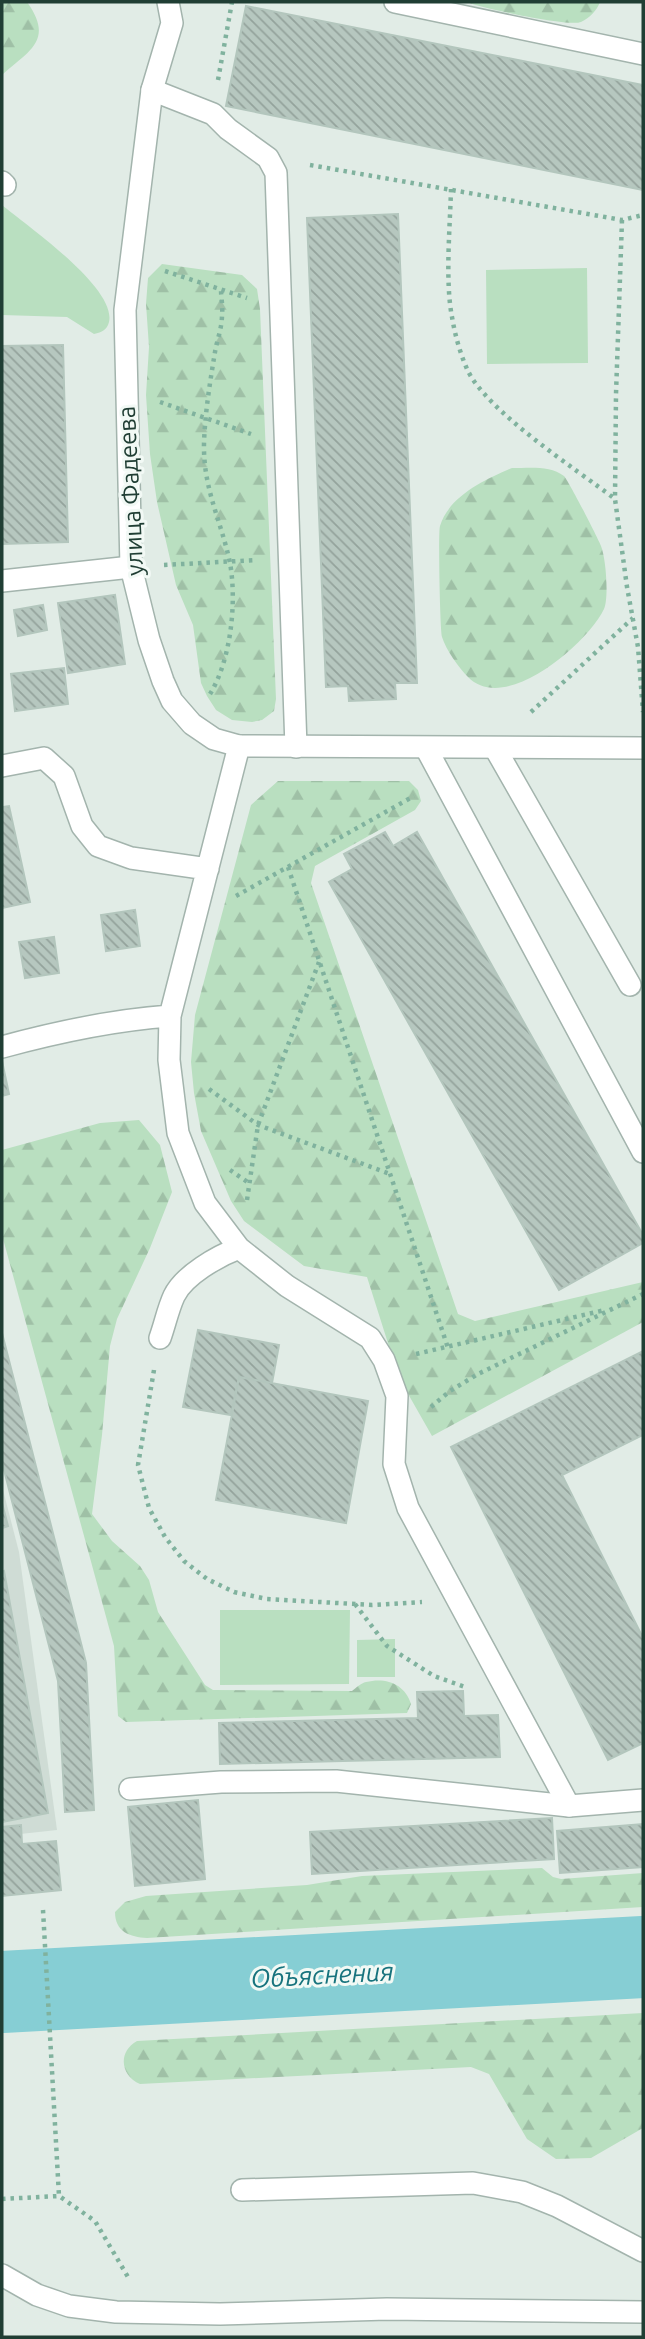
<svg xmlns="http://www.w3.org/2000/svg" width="645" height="2339" font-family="Ubuntu,sans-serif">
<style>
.built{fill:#cfdcd5}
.green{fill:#b9dfc0}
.forest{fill:url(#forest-firs)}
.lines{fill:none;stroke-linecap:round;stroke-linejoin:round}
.river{stroke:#86ced4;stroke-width:82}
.building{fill:url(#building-back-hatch);stroke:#b3c6bd;stroke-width:2}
.service-casing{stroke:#a3b4ad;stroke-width:24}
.minor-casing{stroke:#a3b4ad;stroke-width:24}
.path{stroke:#80b29e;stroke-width:4.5;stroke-dasharray:3.5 5;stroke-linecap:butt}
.service{stroke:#fff;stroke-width:21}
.minor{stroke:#fff;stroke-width:21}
.labels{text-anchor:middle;stroke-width:6;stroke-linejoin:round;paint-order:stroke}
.street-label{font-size:24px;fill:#203e34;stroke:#f2f9f5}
.water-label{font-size:26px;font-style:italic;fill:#17737d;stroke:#f2f9f5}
</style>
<defs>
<pattern id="forest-firs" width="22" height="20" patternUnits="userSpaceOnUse" patternTransform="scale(1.75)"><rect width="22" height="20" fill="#b9dfc0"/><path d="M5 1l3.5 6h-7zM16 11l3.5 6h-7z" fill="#9fc0a6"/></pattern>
<pattern id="building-back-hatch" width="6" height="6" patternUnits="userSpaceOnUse" patternTransform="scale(1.75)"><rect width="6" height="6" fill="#b6c7bf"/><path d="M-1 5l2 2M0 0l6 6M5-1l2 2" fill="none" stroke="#94a39c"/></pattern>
</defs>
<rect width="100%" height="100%" fill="#e1ece6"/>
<path class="built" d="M2,1486L19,1552L57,1830L2,1836Z"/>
<path class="green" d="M2,205C26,225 117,288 109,322C107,330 102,332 94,334L67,317L2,315Z
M587,268L588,363L487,364L486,270Z
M220,1610H350L349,1684L220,1685Z
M395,1639V1677H357V1640Z"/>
<path class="forest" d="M2,2H27C55,41 28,51 2,75Z
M467,2H600C597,10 590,18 581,22C569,27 481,8 467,2Z
M162,264L242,275L257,289L260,309L276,699L274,711L262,720L252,722L232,720L216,710L207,696L201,683L193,625L176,585L157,502L150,454L146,395L149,347L146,304L148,278Z
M512,468C529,468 550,465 564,476C568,480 598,538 601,546C606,558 609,598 604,609C587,644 505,715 468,677C459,668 446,650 442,637C440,631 438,531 440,526C449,496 486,479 512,468Z
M278,781H409L418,790L421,801L415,810L315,866L311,883L458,1314L475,1321L643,1282V1322L432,1436L399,1378L367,1277L304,1266L244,1221L231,1201L201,1131L194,1093L191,1062L195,1015L251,805Z
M139,1120L160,1145L172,1192L150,1248L117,1319L110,1346L102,1435L92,1514L112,1541L140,1566L149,1580L158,1612L205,1685L213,1690L352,1691C356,1688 361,1683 366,1682C386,1677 405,1684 411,1704L407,1713L126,1722L118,1716L114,1646L2,1235V1150L100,1123Z
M542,1868L553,1877L561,1879L643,1873V1907L147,1938C130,1937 115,1932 115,1912L125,1902L146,1896L307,1885L362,1876Z
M643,2013V2128L591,2158L556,2159L527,2139L489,2074L471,2067L140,2084C121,2076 117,2052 137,2041Z"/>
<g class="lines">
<path class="river" d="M2,1992L643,1957"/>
</g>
<path class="building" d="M246,6L643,85V190L226,106Z
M398,214L417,683H395L396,699L349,701L348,686L326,687L307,218Z
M63,345L68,542L2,544V346Z
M115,595L125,664L68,673L58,603Z
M43,605L47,630L18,636L14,610Z
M64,668L68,704L15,711L11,674Z
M9,806L30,902L2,908V807Z
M385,832L393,846L417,832L643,1235V1243L559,1290L329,882L352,869L344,854Z
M135,910L140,946L106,951L101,915Z
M54,937L59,973L25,978L19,942Z
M2,1061L9,1094L2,1096Z
M198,1330L279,1345L272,1383L239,1377L231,1415L183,1407Z
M2,1333L86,1663L94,1810L65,1812L58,1681L2,1462Z
M643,1351V1435L562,1475L643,1638V1743L608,1760L451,1447Z
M239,1377L368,1401L346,1523L216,1500Z
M2,1503L8,1526L2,1528Z
M4,1571L48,1813L2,1822V1572Z
M463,1691L464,1716L498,1715L500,1757L220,1764L219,1723L418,1718L417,1692Z
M198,1800L205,1879L135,1886L128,1807Z
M552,1818L554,1859L312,1874L310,1832Z
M643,1824V1867L560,1873L557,1831Z
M21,1825L22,1844L56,1841L61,1890L2,1896V1827Z"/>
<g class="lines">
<defs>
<path id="service" d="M152,90L213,114L228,129L268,158L276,173L296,747
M2,182L5,185
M2,581L131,567
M239,746L170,1016L169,1060L178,1133L205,1203L239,1248L287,1286L370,1338L384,1360L397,1396L394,1464L408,1508L569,1806
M426,748L643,1152
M495,748L630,985
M2,766L44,758L64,776L82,826L98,846L131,858L208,869
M2,1047C57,1032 113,1020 170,1016
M160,1338C165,1324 168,1309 174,1296C184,1275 218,1256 239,1248
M242,2190L473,2183L522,2192L557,2206L643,2251
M2,2275L37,2295L69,2306L116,2312L220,2314L387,2309L643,2312"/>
<path id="minor" d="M168,2L172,23L152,90L125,310L131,567L149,640L163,681L172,701L192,724L214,739L239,746L643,748
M395,2L643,54
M130,1789L221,1782L336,1781L569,1806L643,1800"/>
</defs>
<use href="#service" class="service-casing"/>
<use href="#minor" class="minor-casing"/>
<path class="path" d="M218,80L232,2
M310,165L622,220L643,215
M451,189C450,228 445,281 452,317C455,335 460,353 467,369C486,411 576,469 615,499
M622,220L616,394L615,499L627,587L638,647L643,712
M165,271L247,298
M160,402L251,434
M164,565L257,560
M210,694C231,660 237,602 230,563C221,520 203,489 204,443C205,413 210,382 215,352C217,340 222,328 222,315C223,307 221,297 221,289
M531,712L633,618
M288,867L448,1348
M236,896L414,796
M209,1089L258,1125L390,1174
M230,1170L249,1183
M247,1200L258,1125L319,962
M416,1354L605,1310
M154,1370L138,1465L149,1508L165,1537L184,1561L207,1579L234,1592L267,1599L372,1605L422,1602
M431,1407L450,1391L478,1374L643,1294
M355,1604L387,1646L434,1676L465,1687
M43,1910L59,2196L95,2221L128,2277
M2,2199L59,2196"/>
<use href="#service" class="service"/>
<use href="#minor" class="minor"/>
</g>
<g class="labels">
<g class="street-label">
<text transform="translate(131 491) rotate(-93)" y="8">улица Фадеева</text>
</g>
<g class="water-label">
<text transform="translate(322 1975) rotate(-3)" y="9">Объяснения</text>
</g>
</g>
<rect width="645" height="2339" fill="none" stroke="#203e34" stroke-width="7"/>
</svg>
